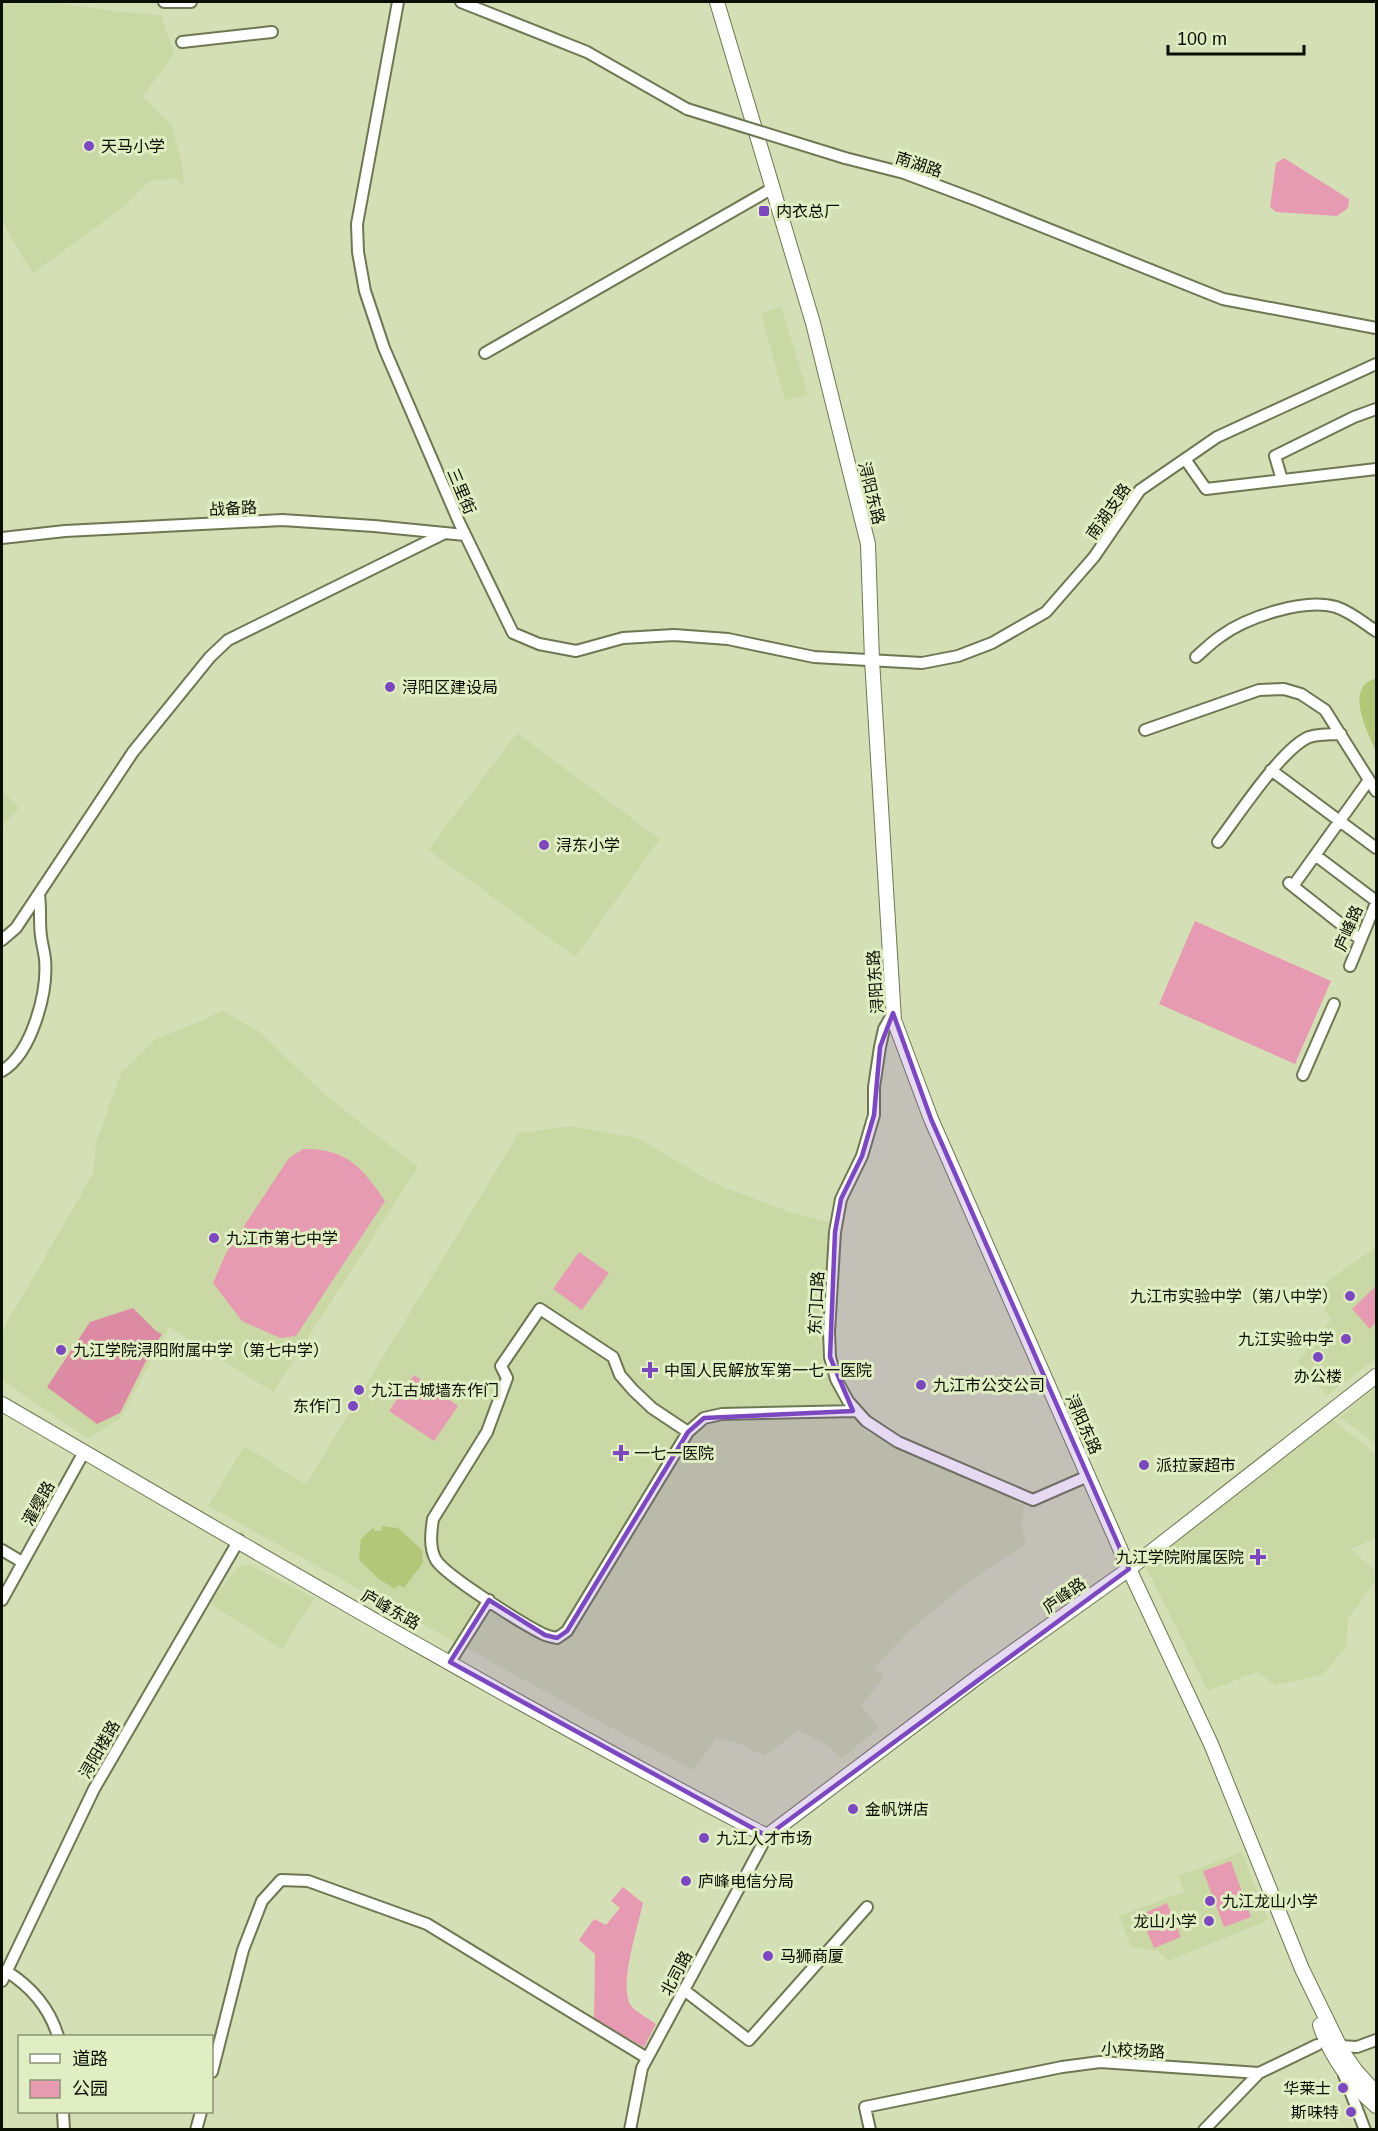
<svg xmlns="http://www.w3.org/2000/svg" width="1378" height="2131" font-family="Helvetica,'Noto Sans SC',sans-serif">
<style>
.built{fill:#cad8a6}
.green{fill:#e69bb2}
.forest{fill:#dd8ba4}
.water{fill:#b4c779}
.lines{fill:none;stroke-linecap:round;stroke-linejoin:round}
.minor-casing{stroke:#6d7751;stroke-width:14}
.major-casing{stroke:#6d7751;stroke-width:16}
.minor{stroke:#fff;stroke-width:10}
.major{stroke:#fff;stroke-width:14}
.minor-bridge-casing{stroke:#6d7751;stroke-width:14;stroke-linecap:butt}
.minor-bridge{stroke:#fff;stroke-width:10}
.marked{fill:#7c48c0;fill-opacity:0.2;stroke:#7c48c0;stroke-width:4.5;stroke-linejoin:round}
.poi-dot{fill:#7c48c0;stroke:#e1edc2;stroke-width:2}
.labels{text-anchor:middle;stroke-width:6;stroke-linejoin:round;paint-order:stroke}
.poi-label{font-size:16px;fill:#0b0e02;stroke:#e1edc2;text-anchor:start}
.street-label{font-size:16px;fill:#0b0e02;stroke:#e1edc2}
</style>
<rect width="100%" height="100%" fill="#d4dfb6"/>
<path class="built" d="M2,2H50L120,12L161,15L174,54L143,96L172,126L182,165L184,185L174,178L148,182L125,206L33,273L21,255L2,220Z
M781,306L808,395L785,400L761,314Z
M517,733L660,839L575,957L428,850Z
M2,791L19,808L2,826Z
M222,1010L257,1030L330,1099L418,1167L273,1392L169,1327L120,1419L87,1438L2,1380V1331L93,1174L96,1143L121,1073L156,1039L207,1018Z
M570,1126L637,1138L720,1186L790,1212L833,1223L829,1261L818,1321L822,1355L852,1417L868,1433L966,1473L1025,1507L1021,1525L1026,1544L968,1582L910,1630L875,1667L884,1677L861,1706L879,1728L841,1759L824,1743L798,1731L764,1756L741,1744L716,1739L693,1770L608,1726L208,1506L244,1446L306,1484L519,1133Z
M1376,1247V1359L1327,1395L1297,1361L1331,1320L1315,1290Z
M1376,1387V1444L1340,1417Z
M1333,1420L1376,1454V1538L1351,1549L1376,1572V1581L1348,1619L1346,1646L1323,1675L1275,1685L1257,1672L1208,1691L1145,1565Z
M240,1565H250L315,1598L282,1649L209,1603Z
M1242,1852L1268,1920L1168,1961L1158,1951L1131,1947L1119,1916L1184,1892L1178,1876Z"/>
<path class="green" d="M1284,158L1349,199L1348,208L1337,216L1276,212L1270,207L1276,163Z
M1195,921L1331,981L1295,1064L1159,1004Z
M303,1149C346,1148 362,1167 385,1201L296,1336L280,1338L242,1321L213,1283L226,1253L289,1158Z
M579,1252L609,1273L582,1310L553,1289Z
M1376,1286V1322L1370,1329L1352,1309Z
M414,1375L458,1406L434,1441L389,1411Z
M1231,1861L1251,1917L1224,1927L1203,1871Z
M623,1887L643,1903C638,1926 619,1984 630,2004C635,2012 648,2018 656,2024L644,2047L594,2020L595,1954L579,1940L594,1919L606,1925L620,1908L611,1901Z
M1167,1903L1181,1937L1154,1948L1140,1915Z"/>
<path class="forest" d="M133,1308L156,1331L162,1334L148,1357L120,1413L97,1424L47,1387L90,1322Z"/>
<path class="water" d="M1376,678V752C1368,732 1343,688 1376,678Z
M382,1526L398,1528L422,1550L423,1563L404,1588L399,1585L395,1589L379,1579L359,1560L361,1539L374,1527V1531H381Z"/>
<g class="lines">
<defs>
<path id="minor" d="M164,2H191
M398,2L357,224L358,252L365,291L384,348L459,522L513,633L539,644L576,651L623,638L674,635L728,639L814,657L922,663L958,656L992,643L1046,612L1094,557L1140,490L1217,437L1376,364
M461,2L587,52L687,109
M182,42L272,32
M845,158L904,173L976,200L1223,299L1376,328
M485,353L773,188
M1185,459L1206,489L1376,469
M1282,480L1275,456L1354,417L1376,409
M2,538L65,531L282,520L374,526L465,535
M1196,657C1204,650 1212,642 1221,636C1247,617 1304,598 1336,607C1351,612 1364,623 1376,631
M1145,730L1259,690L1284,689L1301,694L1325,710L1376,791
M1271,770L1376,848
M1218,842C1237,817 1282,748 1309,737C1319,734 1330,734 1341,734
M1315,855L1376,901
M1289,883L1361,940
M1293,886L1369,780
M2,940L16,928L133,752L210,657L228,640L445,533
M1350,966L1376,903
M893,1013L884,1029L880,1047L874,1087V1115L862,1156L841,1199L835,1232L829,1332L830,1357L836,1379L848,1401L866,1421L898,1442L1033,1500L1088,1476
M2,1071C32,1053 48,992 45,959C44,951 42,944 41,936C39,922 41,908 39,895
M1303,1075L1334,1004
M688,1432L652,1408L633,1390L620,1375L613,1357L540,1309L501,1366L507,1378L487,1432L433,1519C431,1532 429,1548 436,1560C446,1576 523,1624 543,1634C547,1636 552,1637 557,1638L567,1631L688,1432L704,1418L722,1414L857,1411
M2,1550L22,1562
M2,1600L84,1452
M450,1662L489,1600
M6,1971C32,1987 49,2007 58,2036
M2,1981L94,1789L239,1540
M684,1990L749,2040L867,1907
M1339,2046L1357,2047L1376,2040
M212,2072L243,1950L262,1901L281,1880L308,1881L427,1924L647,2058
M1344,2075L1365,2130
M63,2112L64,2130
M196,2130L201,2112
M630,2130L642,2068L767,1836
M870,2130L865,2107L1062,2067L1100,2062L1259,2073
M1204,2130L1259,2073L1317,2045"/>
<path id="major" d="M717,2L813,323L868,544L872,660L894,1020L931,1119L1129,1569L1211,1744L1302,1969L1342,2051L1356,2071L1376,2093
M2,1404C254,1551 508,1701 767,1836L979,1676L1129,1569L1376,1376
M1320,2025C1331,2058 1351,2084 1376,2106"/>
</defs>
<use href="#minor" class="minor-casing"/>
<use href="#major" class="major-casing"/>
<use href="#minor" class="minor"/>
<use href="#major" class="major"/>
<defs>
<path id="minor-bridge" d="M687,109L845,158"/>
</defs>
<use href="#minor-bridge" class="minor-bridge-casing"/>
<use href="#minor-bridge" class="minor-bridge"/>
</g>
<path class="marked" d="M893,1013L931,1119L1129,1569L767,1836L450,1662L489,1600L545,1635L557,1638L567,1631L688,1432L704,1418L853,1411L830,1357L835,1232L841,1199L862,1156L874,1115L880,1047Z"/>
<g class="poi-dot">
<circle cx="89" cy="146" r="6"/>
<rect x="758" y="205" width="12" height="12" rx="3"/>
<circle cx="390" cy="687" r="6"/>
<circle cx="544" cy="845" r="6"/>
<circle cx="214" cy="1238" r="6"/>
<circle cx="1350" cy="1296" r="6"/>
<circle cx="1346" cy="1339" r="6"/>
<circle cx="61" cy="1350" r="6"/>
<circle cx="1318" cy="1357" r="6"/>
<path d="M647 1361h6v6h6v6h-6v6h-6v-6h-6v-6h6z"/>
<circle cx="921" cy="1385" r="6"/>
<circle cx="359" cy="1390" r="6"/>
<circle cx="353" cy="1406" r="6"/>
<path d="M618 1444h6v6h6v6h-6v6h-6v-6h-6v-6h6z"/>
<circle cx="1144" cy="1465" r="6"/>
<path d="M1255 1548h6v6h6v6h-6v6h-6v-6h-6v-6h6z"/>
<circle cx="853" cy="1809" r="6"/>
<circle cx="704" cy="1838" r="6"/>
<circle cx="686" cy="1881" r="6"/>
<circle cx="1210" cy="1901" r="6"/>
<circle cx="1209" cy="1921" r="6"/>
<circle cx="768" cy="1956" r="6"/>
<circle cx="1343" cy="2088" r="6"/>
<circle cx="1351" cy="2112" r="6"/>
</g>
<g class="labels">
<g class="poi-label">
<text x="101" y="152">天马小学</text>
<text x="776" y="217">内衣总厂</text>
<text x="402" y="693">浔阳区建设局</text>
<text x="556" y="851">浔东小学</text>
<text x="226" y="1244">九江市第七中学</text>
<text x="1338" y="1302" text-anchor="end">九江市实验中学（第八中学）</text>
<text x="1334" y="1345" text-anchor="end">九江实验中学</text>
<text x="73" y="1356">九江学院浔阳附属中学（第七中学）</text>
<text x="664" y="1376">中国人民解放军第一七一医院</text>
<text x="1318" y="1382" text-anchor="middle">办公楼</text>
<text x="933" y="1391">九江市公交公司</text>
<text x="371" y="1396">九江古城墙东作门</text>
<text x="341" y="1412" text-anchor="end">东作门</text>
<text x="634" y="1459">一七一医院</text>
<text x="1156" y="1471">派拉蒙超市</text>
<text x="1244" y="1563" text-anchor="end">九江学院附属医院</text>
<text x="865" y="1815">金帆饼店</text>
<text x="716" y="1844">九江人才市场</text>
<text x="698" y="1887">庐峰电信分局</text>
<text x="1222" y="1907">九江龙山小学</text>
<text x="1197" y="1927" text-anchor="end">龙山小学</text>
<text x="780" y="1962">马狮商厦</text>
<text x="1331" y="2094" text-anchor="end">华莱士</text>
<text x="1339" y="2118" text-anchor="end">斯味特</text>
</g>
<g class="street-label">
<text transform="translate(919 164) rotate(18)" y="6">南湖路</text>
<text transform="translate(462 491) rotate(67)" y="6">三里街</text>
<text transform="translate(872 493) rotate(76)" y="6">浔阳东路</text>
<text transform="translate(233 508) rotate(-3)" y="6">战备路</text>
<text transform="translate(1108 511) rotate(-55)" y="6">南湖支路</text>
<text transform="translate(1348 928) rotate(-67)" y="6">庐峰路</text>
<text transform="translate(875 982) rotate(-94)" y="6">浔阳东路</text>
<text transform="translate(816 1303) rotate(-87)" y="6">东门口路</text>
<text transform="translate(1084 1424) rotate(66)" y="6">浔阳东路</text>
<text transform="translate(38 1503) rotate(-61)" y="6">灌缨路</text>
<text transform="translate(1064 1595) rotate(-36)" y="6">庐峰路</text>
<text transform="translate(391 1609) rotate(29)" y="6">庐峰东路</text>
<text transform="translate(99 1749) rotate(-60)" y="6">浔阳楼路</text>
<text transform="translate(676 1973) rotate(-62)" y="6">北司路</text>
<text transform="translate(1133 2050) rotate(3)" y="6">小校场路</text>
</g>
</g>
<rect width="1378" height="2131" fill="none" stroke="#0b0e02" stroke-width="6"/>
<rect x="18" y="2035" width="195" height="78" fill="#e1edc2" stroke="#8b9475" stroke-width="1.5"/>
<rect x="30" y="2054" width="30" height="9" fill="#ffffff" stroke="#8b9475" stroke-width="1.5"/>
<text x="72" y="2065" font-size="18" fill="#0b0e02">道路</text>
<rect x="30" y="2080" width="30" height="18" fill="#e69bb2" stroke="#8b9475" stroke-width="1.5"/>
<text x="72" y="2095" font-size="18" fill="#0b0e02">公园</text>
<path d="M1168 45v9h136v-9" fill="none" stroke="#0b0e02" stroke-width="3"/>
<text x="1177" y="45" font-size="18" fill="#0b0e02" stroke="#e1edc2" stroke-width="4.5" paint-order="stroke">100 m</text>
</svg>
